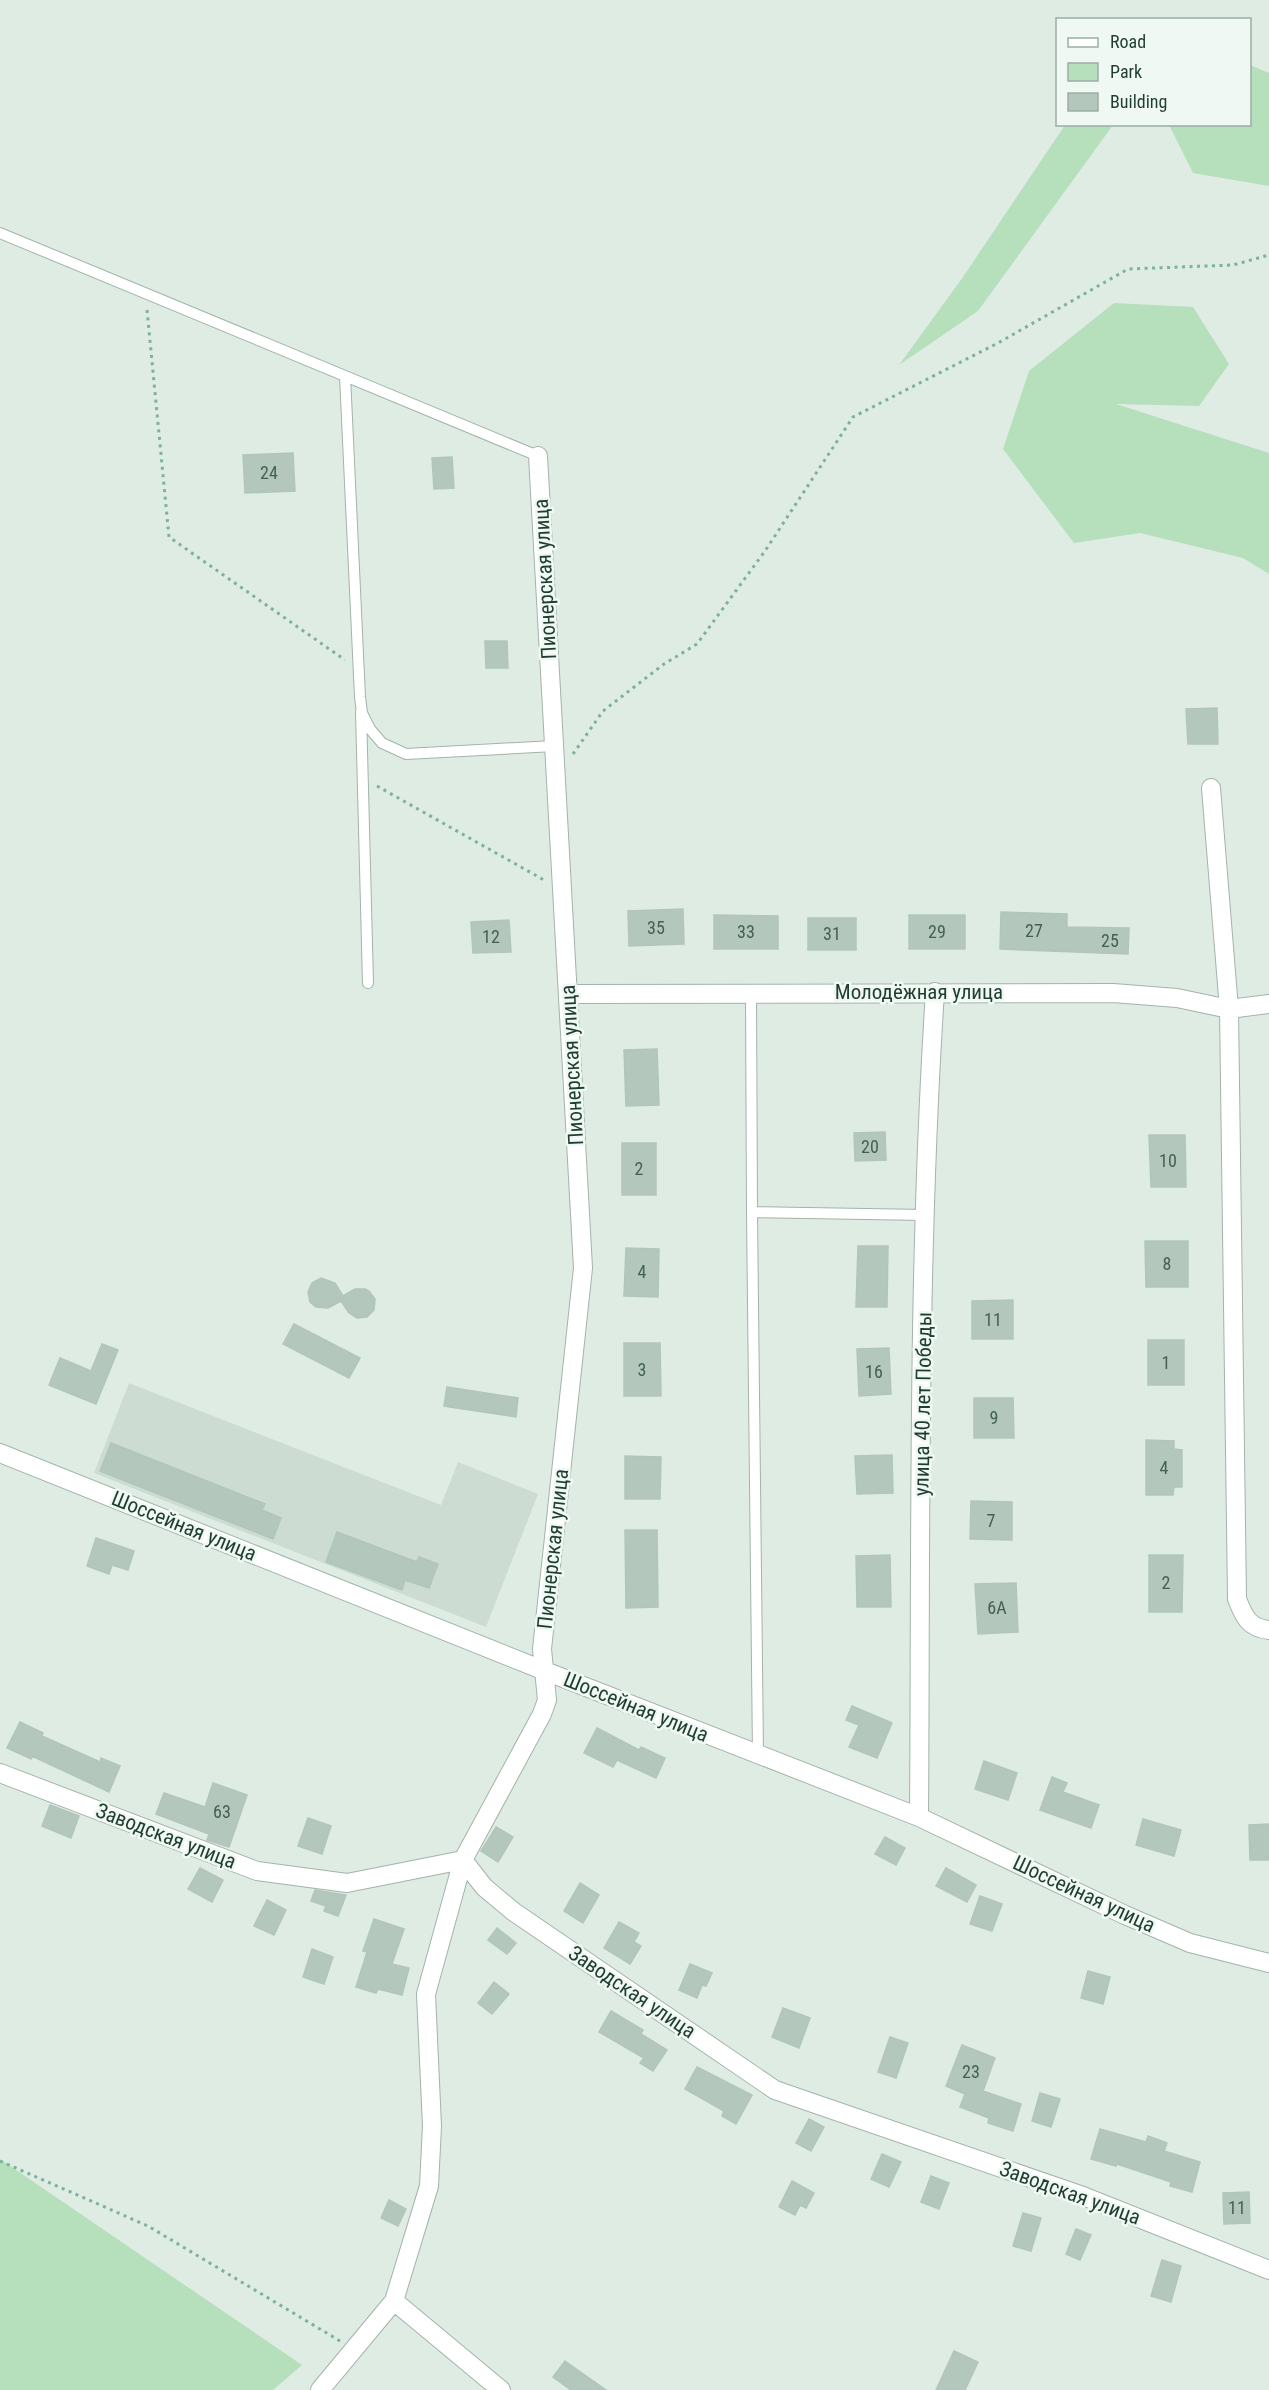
<svg xmlns="http://www.w3.org/2000/svg" width="1269" height="2390" font-family="'Roboto Condensed',sans-serif">
<style>
.built{fill:#cddcd3}
.green{fill:#b6dfbb}
.building{fill:#b4c7bd;stroke:#b1c6ba;stroke-width:1.5}
.lines{fill:none;stroke-linecap:round;stroke-linejoin:round}
.lane-casing{stroke:#a2b4ab;stroke-width:12}
.street-casing{stroke:#a2b4ab;stroke-width:20}
.path{stroke:#7db29a;stroke-width:3;stroke-dasharray:3 4.5;stroke-linecap:butt}
.lane{stroke:#fff;stroke-width:10}
.street{stroke:#fff;stroke-width:18}
.labels{text-anchor:middle;stroke-width:5;stroke-linejoin:round;paint-order:stroke}
.number-label{font-size:18px;fill:#446054}
.street-label{font-size:21px;fill:#1f3d31;stroke:#f0f8f3}
</style>
<rect width="100%" height="100%" fill="#dfece4"/>
<path class="built" d="M129,1383L441,1505L458,1462L538,1494L486,1627L94,1473Z"/>
<path class="green" d="M1250,65L1269,73V186L1193,173L1169,125L1250,124Z
M1065,125H1113L978,311L899,365L963,277Z
M1114,303L1193,307L1229,364L1199,406L1116,404L1269,453V574L1243,558L1140,533L1074,543L1003,449L1029,371Z
M0,2159L302,2365L273,2390H0Z"/>
<path class="building" d="M293,453L295,491L245,493L243,455Z
M452,457L454,488L434,489L432,458Z
M485,641H507L508,668H486Z
M1217,708L1218,744H1188L1186,709Z
M683,909L684,944L629,946L628,911Z
M1001,912L1067,914V927L1129,928L1128,954L1000,949Z
M714,915L778,916V949H714Z
M909,915H965V949H909Z
M808,918H856V950H808Z
M509,920L511,952L473,953L471,922Z
M657,1049L659,1105L626,1106L624,1050Z
M885,1132L886,1160L855,1161L854,1133Z
M1149,1135H1185L1186,1187H1151Z
M622,1143H656V1195H622Z
M1145,1241H1188V1287H1146Z
M858,1246H888L887,1307H856Z
M626,1248L659,1249L658,1297L624,1296Z
M321,1278L335,1283L343,1296L355,1289H365L369,1291L375,1299L374,1310L367,1317L357,1318L349,1313L341,1301L328,1308L316,1307L310,1302L308,1292L312,1283Z
M1013,1300V1339H972V1301Z
M294,1324L360,1358L349,1378L283,1344Z
M1148,1340H1184V1385H1148Z
M624,1343H660L661,1396H624Z
M102,1344L118,1350L96,1404L49,1385L60,1358L91,1371Z
M889,1348L891,1394L859,1396L857,1349Z
M447,1387L518,1398L516,1417L444,1406Z
M974,1398H1013L1014,1438H974Z
M1146,1440L1174,1441V1449L1182,1450V1487H1174L1173,1495H1146Z
M111,1443L265,1504L262,1510L281,1518L273,1539L100,1471Z
M892,1455L893,1493L857,1494L855,1456Z
M625,1456L661,1457L660,1499H625Z
M971,1501L1012,1502V1540L970,1539Z
M625,1530H657L658,1607L626,1608Z
M337,1532L417,1562L419,1557L438,1564L429,1588L405,1580L402,1590L326,1562Z
M96,1538L134,1551L128,1570L112,1565L109,1574L87,1566Z
M890,1555L891,1607H857L856,1556Z
M1149,1555H1183L1182,1612H1149Z
M1016,1583L1018,1632L978,1634L975,1584Z
M852,1706L892,1723L877,1758L849,1747L859,1725L846,1720Z
M20,1722L43,1733L42,1736L100,1762L101,1758L120,1766L109,1792L32,1756L31,1759L7,1748Z
M597,1728L639,1750L641,1747L665,1758L656,1778L617,1760L613,1767L584,1753Z
M984,1761L1017,1773L1008,1800L975,1789Z
M1052,1777L1067,1783L1063,1792L1099,1805L1091,1828L1040,1810Z
M213,1783L247,1795L229,1847L207,1840L209,1834L156,1814L164,1793L205,1807Z
M50,1805L79,1816L71,1838L42,1826Z
M308,1818L331,1826L322,1854L298,1846Z
M1143,1819L1181,1830L1174,1856L1136,1845Z
M1269,1824V1860H1250L1249,1825Z
M496,1827L513,1837L498,1862L481,1851Z
M885,1837L905,1848L896,1865L875,1854Z
M200,1868L223,1880L212,1902L188,1889Z
M946,1868L976,1885L967,1902L936,1886Z
M580,1883L599,1895L583,1923L564,1911Z
M315,1890L346,1895L338,1916L324,1911L326,1906L311,1901Z
M980,1896L1002,1904L992,1931L970,1924Z
M267,1900L286,1910L274,1935L254,1926Z
M374,1919L404,1929L392,1964L409,1968L402,1995L378,1989L376,1993L356,1987L367,1952L363,1951Z
M619,1922L639,1933L634,1942L641,1946L630,1964L604,1948Z
M497,1928L516,1943L507,1954L488,1940Z
M312,1949L333,1957L324,1984L303,1977Z
M690,1964L712,1973L706,1986L702,1985L697,1998L679,1990Z
M1088,1971L1110,1977L1103,2004L1081,1998Z
M494,1982L509,1994L492,2014L478,2003Z
M783,2008L810,2018L799,2048L772,2037Z
M611,2011L643,2030L641,2034L667,2050L653,2071L640,2063L644,2058L599,2032Z
M890,2037L908,2043L896,2078L878,2072Z
M962,2045L995,2058L983,2091L1021,2104L1013,2131L988,2123L989,2118L960,2107L965,2094L946,2086Z
M697,2067L752,2095L736,2124L722,2116L724,2111L685,2089Z
M1040,2093L1060,2099L1051,2127L1032,2121Z
M809,2119L824,2127L811,2151L796,2143Z
M1100,2129L1146,2142L1148,2136L1167,2143L1164,2151L1200,2162L1192,2192L1170,2186L1171,2182L1117,2164L1116,2166L1091,2159Z
M882,2154L901,2162L889,2187L871,2179Z
M931,2176L949,2183L939,2209L921,2202Z
M792,2181L814,2193L806,2208L800,2205L795,2215L779,2207Z
M1249,2192L1250,2223L1224,2224L1223,2193Z
M389,2200L406,2209L398,2226L381,2218Z
M1023,2213L1041,2218L1031,2251L1013,2246Z
M1076,2229L1091,2235L1080,2260L1066,2254Z
M1162,2260L1181,2266L1171,2302L1151,2296Z
M954,2351L978,2362L965,2390H936Z
M565,2361L606,2390H571L553,2377Z"/>
<g class="lines">
<defs>
<path id="lane" d="M0,233L538,456
M345,376L360,697L362,713L370,729L382,743L406,754L554,746
M361,712L368,983
M751,993L752,1212
M758,1755L752,1212L925,1215"/>
<path id="street" d="M1211,788L1229,1009L1237,1599C1244,1617 1249,1628 1269,1630
M568,994L1113,993L1177,998L1229,1009L1269,1004
M0,1453L545,1671L919,1817L1125,1915L1190,1943L1269,1963
M0,1773L257,1871L347,1883L463,1860L484,1887L514,1912L775,2090L1083,2196L1269,2270
M919,1817C921,1542 917,1266 935,992
M394,2301L501,2390
M320,2390L394,2301L429,2186L432,2126L426,1994L463,1860L542,1714L547,1700L542,1649L583,1268L538,456"/>
</defs>
<use href="#lane" class="lane-casing"/>
<use href="#street" class="street-casing"/>
<path class="path" d="M147,310L169,537L345,660
M573,754L603,711L664,664L697,644L765,551L853,417L998,343L1128,269L1233,265L1269,255
M377,786L544,880
M0,2161L148,2226L340,2341"/>
<use href="#lane" class="lane"/>
<use href="#street" class="street"/>
</g>
<g class="labels">
<g class="number-label">
<text x="269" y="479">24</text>
<text x="656" y="934">35</text>
<text x="1034" y="937">27</text>
<text x="746" y="938">33</text>
<text x="937" y="938">29</text>
<text x="832" y="940">31</text>
<text x="491" y="943">12</text>
<text x="1110" y="947">25</text>
<text x="870" y="1153">20</text>
<text x="1168" y="1167">10</text>
<text x="639" y="1175">2</text>
<text x="1167" y="1270">8</text>
<text x="642" y="1278">4</text>
<text x="993" y="1326">11</text>
<text x="1166" y="1369">1</text>
<text x="642" y="1376">3</text>
<text x="874" y="1378">16</text>
<text x="994" y="1424">9</text>
<text x="1164" y="1474">4</text>
<text x="991" y="1527">7</text>
<text x="1166" y="1589">2</text>
<text x="997" y="1614">6А</text>
<text x="222" y="1818">63</text>
<text x="971" y="2078">23</text>
<text x="1237" y="2214">11</text>
</g>
<g class="street-label">
<text transform="translate(545 579) rotate(-93)" y="7">Пионерская улица</text>
<text x="919" y="999">Молодёжная улица</text>
<text transform="translate(572 1065) rotate(-93)" y="7">Пионерская улица</text>
<text transform="translate(923 1404) rotate(-89)" y="7">улица 40 лет Победы</text>
<text transform="translate(184 1526) rotate(22)" y="7">Шоссейная улица</text>
<text transform="translate(553 1549) rotate(-84)" y="7">Пионерская улица</text>
<text transform="translate(636 1707) rotate(22)" y="7">Шоссейная улица</text>
<text transform="translate(166 1836) rotate(21)" y="7">Заводская улица</text>
<text transform="translate(1084 1894) rotate(25)" y="7">Шоссейная улица</text>
<text transform="translate(632 1992) rotate(34)" y="7">Заводская улица</text>
<text transform="translate(1070 2193) rotate(20)" y="7">Заводская улица</text>
</g>
</g>
<rect x="1056" y="18" width="195" height="108" fill="#f0f8f3" stroke="#9cada5" stroke-width="1.5"/>
<rect x="1068" y="38" width="30" height="9" fill="#ffffff" stroke="#9cada5" stroke-width="1.5"/>
<text x="1110" y="48" font-size="18" fill="#1f3d31">Road</text>
<rect x="1068" y="63" width="30" height="18" fill="#b6dfbb" stroke="#9cada5" stroke-width="1.5"/>
<text x="1110" y="78" font-size="18" fill="#1f3d31">Park</text>
<rect x="1068" y="93" width="30" height="18" fill="#b4c7bd" stroke="#9cada5" stroke-width="1.5"/>
<text x="1110" y="108" font-size="18" fill="#1f3d31">Building</text>
</svg>
